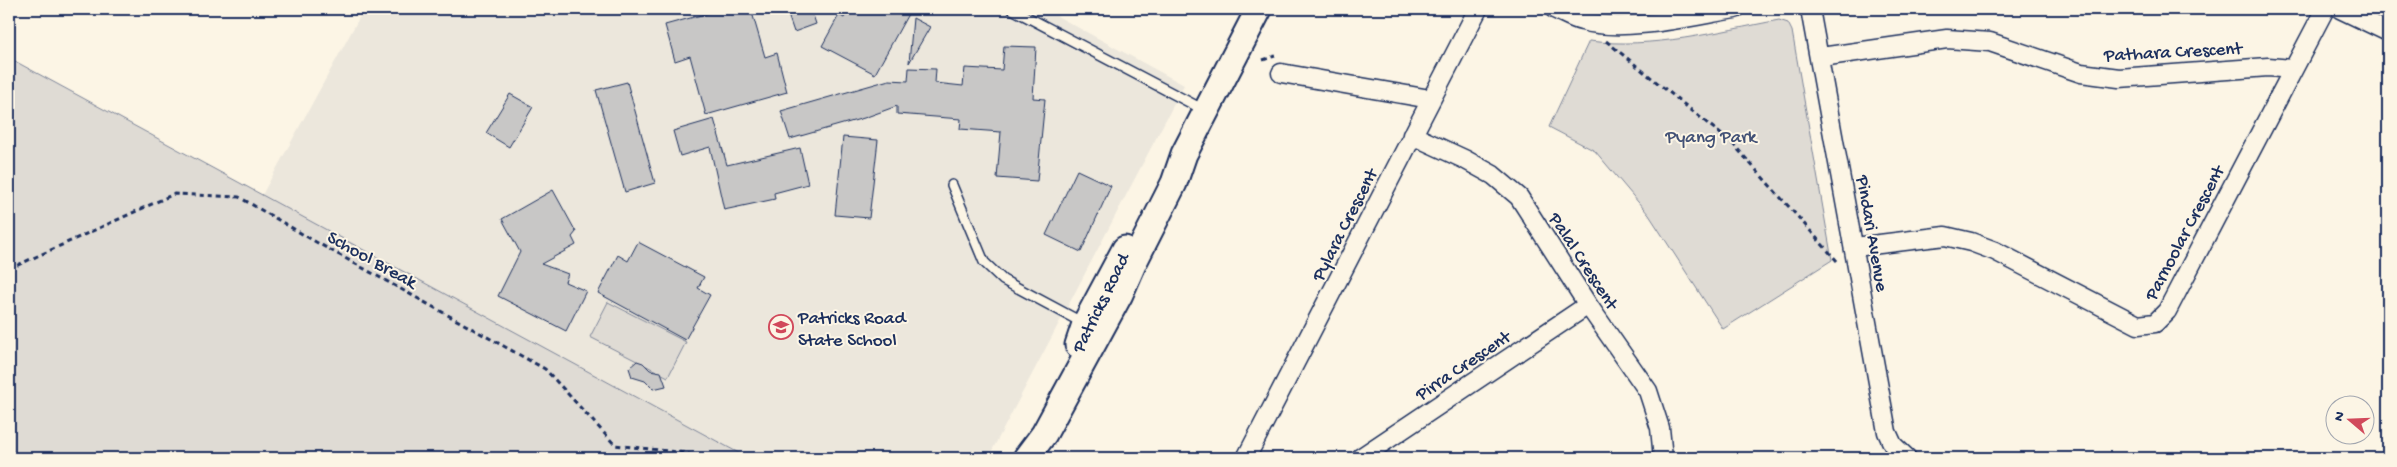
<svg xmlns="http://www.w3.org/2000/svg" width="2397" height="467" font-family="'Gochi Hand',sans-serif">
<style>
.built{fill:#ece7dc}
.green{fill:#dfdbd4;stroke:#7d8599}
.building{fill:#c8c7c6;stroke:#1b2f5e}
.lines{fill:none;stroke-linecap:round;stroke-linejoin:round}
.service-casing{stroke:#1b2f5e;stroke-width:12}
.minor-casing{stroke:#1b2f5e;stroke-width:21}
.secondary-casing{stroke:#1b2f5e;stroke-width:29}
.path{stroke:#1b2f5e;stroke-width:3;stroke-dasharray:5 4;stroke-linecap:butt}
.service{stroke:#fcf5e5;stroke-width:9}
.minor{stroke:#fcf5e5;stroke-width:18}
.secondary{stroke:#fcf5e5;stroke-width:25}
.labels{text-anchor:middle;stroke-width:4;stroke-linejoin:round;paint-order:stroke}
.street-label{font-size:19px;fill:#1b2f5e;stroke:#fcf5e5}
.park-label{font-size:19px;fill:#425176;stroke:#fcf5e5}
.poi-label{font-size:19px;fill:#1b2f5e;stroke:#fcf5e5;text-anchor:start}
</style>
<rect width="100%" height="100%" fill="#fcf5e5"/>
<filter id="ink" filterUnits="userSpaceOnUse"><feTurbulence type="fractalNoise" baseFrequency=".02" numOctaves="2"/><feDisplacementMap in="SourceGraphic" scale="10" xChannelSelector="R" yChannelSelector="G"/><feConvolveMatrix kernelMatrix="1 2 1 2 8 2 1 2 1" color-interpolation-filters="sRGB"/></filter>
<g filter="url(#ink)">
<path class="built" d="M364,9H1044L1184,85L988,458H748L262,195Z"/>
<path class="green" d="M1779,20L1788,23L1792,31L1832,260L1723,329L1649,215L1595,151L1549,127L1589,41C1653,49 1716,32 1779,20Z
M9,58L748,458H9Z
M608,302L686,342L668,377L590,337Z"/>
<path class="building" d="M723,9H751L765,57L777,53L787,92L706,115L690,56L675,61L665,25Z
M786,9H811L816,24L794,32Z
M849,9H898L908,14L875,74L822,46L839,15L844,18Z
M913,18L930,27L909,63Z
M1004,46L1036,47L1033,98L1045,99L1037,181L997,178L1001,132L960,129L961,119L897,114V106L864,118L790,139L781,111L889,80L908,81L909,68L936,69L935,83L963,86L965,68L1002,70Z
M627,82L655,183L625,192L596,90Z
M510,94L533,107L509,147L486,133Z
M714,119L727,165L800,148L808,184L774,193L775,199L724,210L710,147L680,156L673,131Z
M843,137L878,140L869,218L835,215Z
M1077,170L1111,186L1081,252L1046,235Z
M553,190L576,232L572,237L576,245L541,264L568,274L565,282L586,291L566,331L498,296L520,252L502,219Z
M638,242L704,277L698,288L710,295L685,340L598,293L618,255L628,261Z
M637,361L643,363L650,370L661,372L666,386L653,389L645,381L632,377L629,368Z"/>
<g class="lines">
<defs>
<path id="service" d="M1012,9L1206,111
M952,185L984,262L1003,280L1085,324"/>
<path id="minor" d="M1554,9C1563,13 1573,19 1582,21C1625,33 1692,16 1735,9
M1810,9L1887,432L1893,445L1907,458
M2340,9L2388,32
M1821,57L1947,39L1990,42L2081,73L2119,78L2268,67L2293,69
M1281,73L1430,99
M1412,135L1464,159L1493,175L1519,197L1588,305L1648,391L1660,428L1663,458
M1855,247L1945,236L1971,242L1995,251L2138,325L2155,323L2167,311L2325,9
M1246,458L1478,9
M1360,458L1588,305"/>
<path id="secondary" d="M1078,345L1085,324L1125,249
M1026,458L1044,434L1120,294L1134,262L1174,183L1184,154L1259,9"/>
</defs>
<use href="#service" class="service-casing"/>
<use href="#minor" class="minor-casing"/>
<use href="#secondary" class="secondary-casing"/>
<path class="path" d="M1606,41L1733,144L1838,262
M1263,60L1275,56
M9,269L174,194L239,197L316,242L545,369L615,445L686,453L700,458"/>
<use href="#service" class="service"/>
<use href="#minor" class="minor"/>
<use href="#secondary" class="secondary"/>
</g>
</g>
<defs>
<symbol id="school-ring" viewBox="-11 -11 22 22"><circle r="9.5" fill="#fcf5e5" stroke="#d1495b" stroke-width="1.5"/><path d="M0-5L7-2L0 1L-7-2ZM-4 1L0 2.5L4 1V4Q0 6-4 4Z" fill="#d1495b"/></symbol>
</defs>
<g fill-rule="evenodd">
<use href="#school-ring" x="767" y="313" width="28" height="28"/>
</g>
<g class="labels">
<g class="street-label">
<text transform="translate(2173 50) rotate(-3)" y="7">Pathara Crescent</text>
<text transform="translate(1343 224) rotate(-63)" y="7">Pylara Crescent</text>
<text transform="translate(2183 232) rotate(-62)" y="7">Parnoolar Crescent</text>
<text transform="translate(1874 233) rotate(80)" y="7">Pindari Avenue</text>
<text transform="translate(373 258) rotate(29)" y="7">School Break</text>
<text transform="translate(1585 260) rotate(57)" y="7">Palal Crescent</text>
<text transform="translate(1099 302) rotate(-64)" y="7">Patricks Road</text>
<text transform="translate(1462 364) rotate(-34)" y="7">Pirra Crescent</text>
</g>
<g class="park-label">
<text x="1711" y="142">Pyang Park</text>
</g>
<g class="poi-label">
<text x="798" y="323">Patricks Road<tspan x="798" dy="22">State School</tspan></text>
</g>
</g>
<rect width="2397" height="467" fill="none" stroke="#fcf5e5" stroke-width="30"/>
<rect x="15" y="15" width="2367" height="437" fill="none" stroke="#1b2f5e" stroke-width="2" filter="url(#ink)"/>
<g transform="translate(2350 420) rotate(289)"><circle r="24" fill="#fcf5e5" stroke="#a2a6af"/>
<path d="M0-4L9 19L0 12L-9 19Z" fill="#d1495b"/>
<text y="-8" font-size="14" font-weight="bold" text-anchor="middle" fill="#1b2f5e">N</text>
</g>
</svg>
